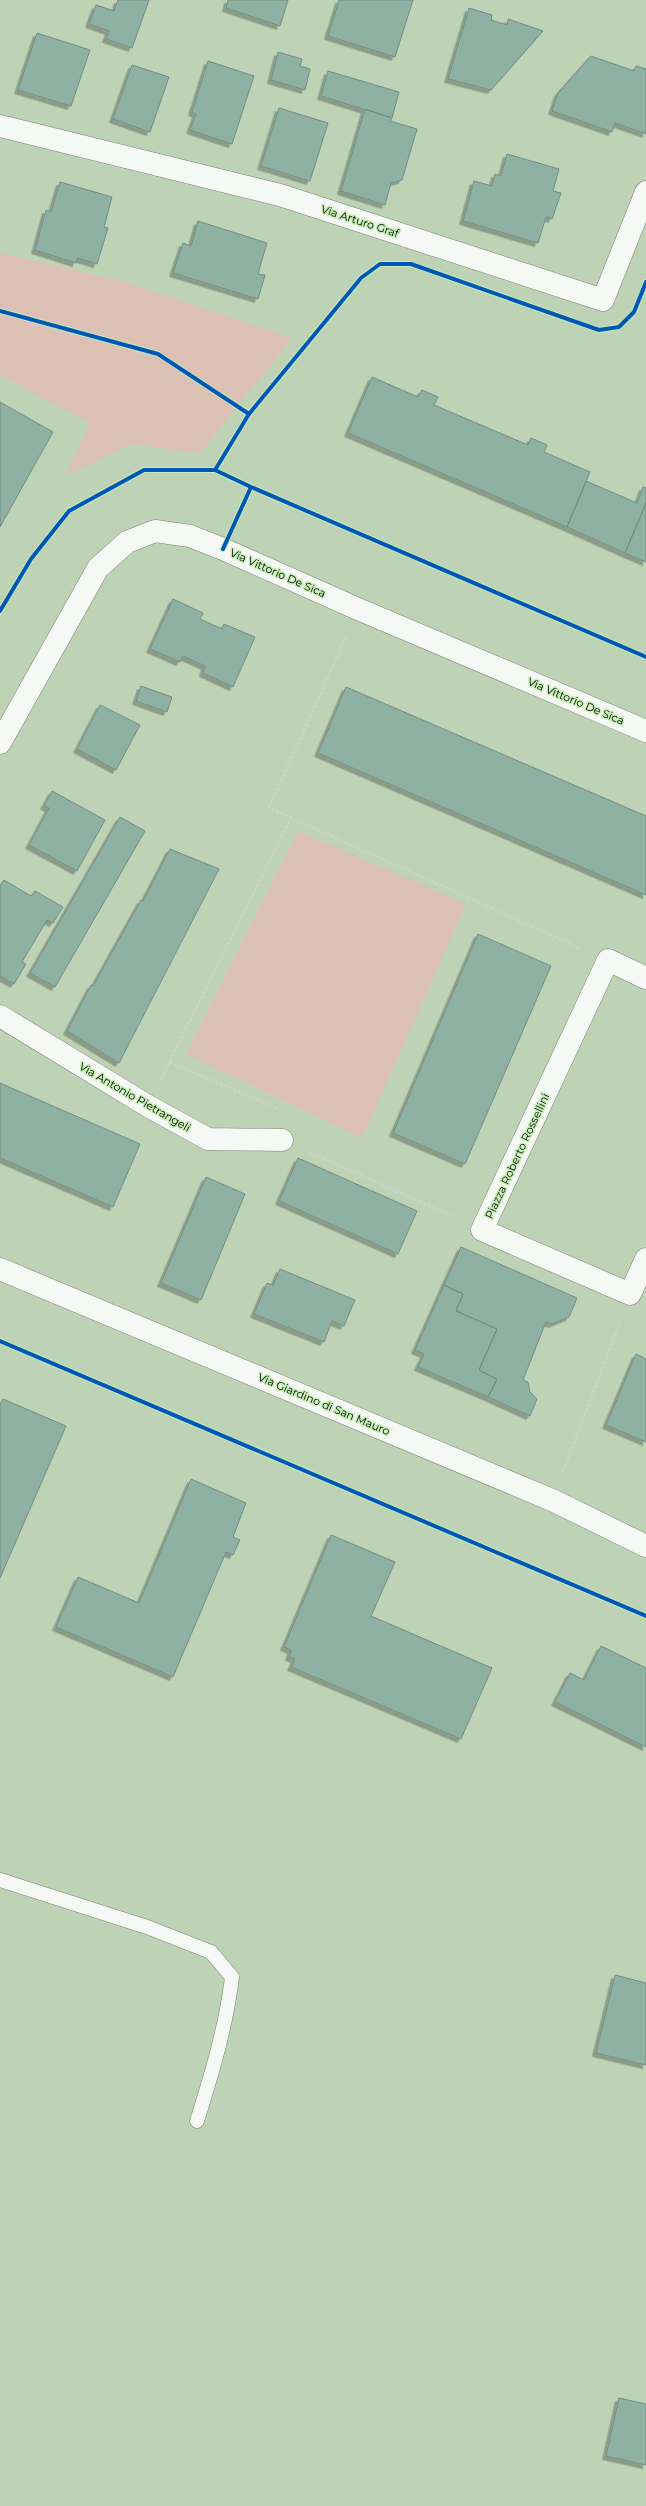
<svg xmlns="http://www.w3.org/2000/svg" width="646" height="2506" font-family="Montserrat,sans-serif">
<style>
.green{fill:#dcc0b3}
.building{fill:#8fb1a3;stroke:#708e81;filter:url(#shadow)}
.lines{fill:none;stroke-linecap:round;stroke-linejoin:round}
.service-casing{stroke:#76866f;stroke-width:15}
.minor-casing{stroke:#76866f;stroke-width:23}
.path{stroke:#ccd3c9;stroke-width:2.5;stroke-dasharray:3 2;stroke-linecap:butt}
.service{stroke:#f5f8f4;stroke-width:14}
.minor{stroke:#f5f8f4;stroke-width:22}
.cycleway-casing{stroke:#c5edb5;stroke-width:6}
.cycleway{stroke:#0057b8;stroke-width:4}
.labels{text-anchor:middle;stroke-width:3;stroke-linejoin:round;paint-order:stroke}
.street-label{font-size:11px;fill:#041001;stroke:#c5edb5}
</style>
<defs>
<filter id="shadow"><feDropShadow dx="-3.5" dy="3.5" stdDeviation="0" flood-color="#0004"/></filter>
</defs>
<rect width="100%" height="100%" fill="#bed3b5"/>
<path class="green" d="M0,253L128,283L292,338L200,453L130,444L65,476L90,423L0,375Z
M298,831L466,904L362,1138L186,1054Z"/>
<path class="building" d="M118,0H149L132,48L106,39L109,31L89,24L96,5L114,11Z
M228,0H288L280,26L226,8Z
M339,0H413L395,57L328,36Z
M469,8L492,15L491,20L507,25L508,19L543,31L491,90L448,79Z
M37,33L90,50L71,106L18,90Z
M278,52L302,59L300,66L310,69L305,90L271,80Z
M591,56L634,71L636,66L646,69V134L615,123L612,132L552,111L558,93Z
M208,61L254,76L232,144L190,130L196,114L192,112Z
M132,65L169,77L150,132L113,119Z
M328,71L399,92L392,118L321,96Z
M279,108L328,123L310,181L261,166Z
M365,109L392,118L390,121L417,129L402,180L391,183L385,205L341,191Z
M507,154L559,169L553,191L561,193L552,219L546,217L538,243L463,221L474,181L492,186L495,174L501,176Z
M60,182L112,197L104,227L108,228L97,264L77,258L76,263L35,250L46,210L51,212Z
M198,221L267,243L258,274L265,275L258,299L173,273L183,243L191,246Z
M372,377L418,397L422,390L438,397L434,405L528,445L531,438L547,445L544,452L590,472L567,527L348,433Z
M0,402L53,432L0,527Z
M586,481L637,503L643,487L646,488V503L625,553L567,527Z
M646,503V562L625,553Z
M173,599L203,613L200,619L222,629L224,624L255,637L233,687L203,673L205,666L183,656L180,662L150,649Z
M141,686L172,697L167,712L136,701Z
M346,687L646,816V895L318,753Z
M100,705L140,725L116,770L77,749Z
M52,791L105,820L77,871L29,845L49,808L44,806Z
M120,817L145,831L55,987L30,973Z
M170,849L219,869L119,1063L67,1031L91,985L93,986L141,900L143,901Z
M4,880L31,896L35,891L63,907L53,923L47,920L22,962L26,964L14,984L0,976V886Z
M478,934L551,966L465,1164L393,1133Z
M0,1083L140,1144L113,1207L0,1158Z
M298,1158L417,1211L398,1254L279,1201Z
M206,1177L245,1194L201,1300L161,1283Z
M461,1247L577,1298L569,1317L552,1324L546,1322L523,1380L528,1382L530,1392L537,1399L530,1416L488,1397L497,1379L479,1370L497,1329L456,1311L463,1294L444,1285Z
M280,1269L355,1300L344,1326L332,1321L324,1342L254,1314L267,1283L273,1285Z
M444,1285L463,1294L456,1311L497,1329L479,1370L497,1379L488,1397L418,1367L424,1354L415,1350Z
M636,1354L646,1359V1442L606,1425Z
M3,1399L66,1426L0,1578V1405Z
M191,1479L246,1503L233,1537L240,1540L233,1555L226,1552L173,1677L56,1627L78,1577L139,1603Z
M331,1535L395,1562L371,1616L492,1668L461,1739L291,1667L295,1659L289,1657L291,1650L284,1647Z
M601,1646L646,1668V1747L555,1702L570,1673L584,1680Z
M615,1975L646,1983V2065L596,2053Z
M619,2398L646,2404V2465L606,2456Z"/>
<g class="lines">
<defs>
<path id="service" d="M0,1880L147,1927L211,1952L232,1977C226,2027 212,2073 197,2121"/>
<path id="minor" d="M0,126L280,195L603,300L646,192
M0,743L98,568L127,542L155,531L190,536L223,549L358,609L646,731
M646,978L608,960L482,1230L630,1294L646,1259
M0,1016L148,1106L208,1139L282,1140
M0,1269L552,1500L646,1546"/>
</defs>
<use href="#service" class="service-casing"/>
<use href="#minor" class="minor-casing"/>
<path class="path" d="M346,637L269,808L580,948
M169,1062L277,1108
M161,1079L291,818
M309,1152L454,1217
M563,1472L620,1322"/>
<use href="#service" class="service"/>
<use href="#minor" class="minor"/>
<defs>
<path id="cycleway" d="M0,311L158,354L249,414L215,470L251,487L223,549
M249,414L361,278L380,264H411L599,330L619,327L634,312L646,282
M251,487L646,657
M0,611L31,559L69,511L144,470H215
M0,1341L646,1616"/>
</defs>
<use href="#cycleway" class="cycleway-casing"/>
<use href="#cycleway" class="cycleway"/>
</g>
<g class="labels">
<g class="street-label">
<text transform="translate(360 221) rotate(18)" y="4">Via Arturo Graf</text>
<text transform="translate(278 573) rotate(24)" y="4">Via Vittorio De Sica</text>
<text transform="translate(576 701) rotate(23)" y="4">Via Vittorio De Sica</text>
<text transform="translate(135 1097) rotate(30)" y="4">Via Antonio Pietrangeli</text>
<text transform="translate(517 1156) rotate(-65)" y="4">Piazza Roberto Rossellini</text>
<text transform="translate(324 1404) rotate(23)" y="4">Via Giardino di San Mauro</text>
</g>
</g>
</svg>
